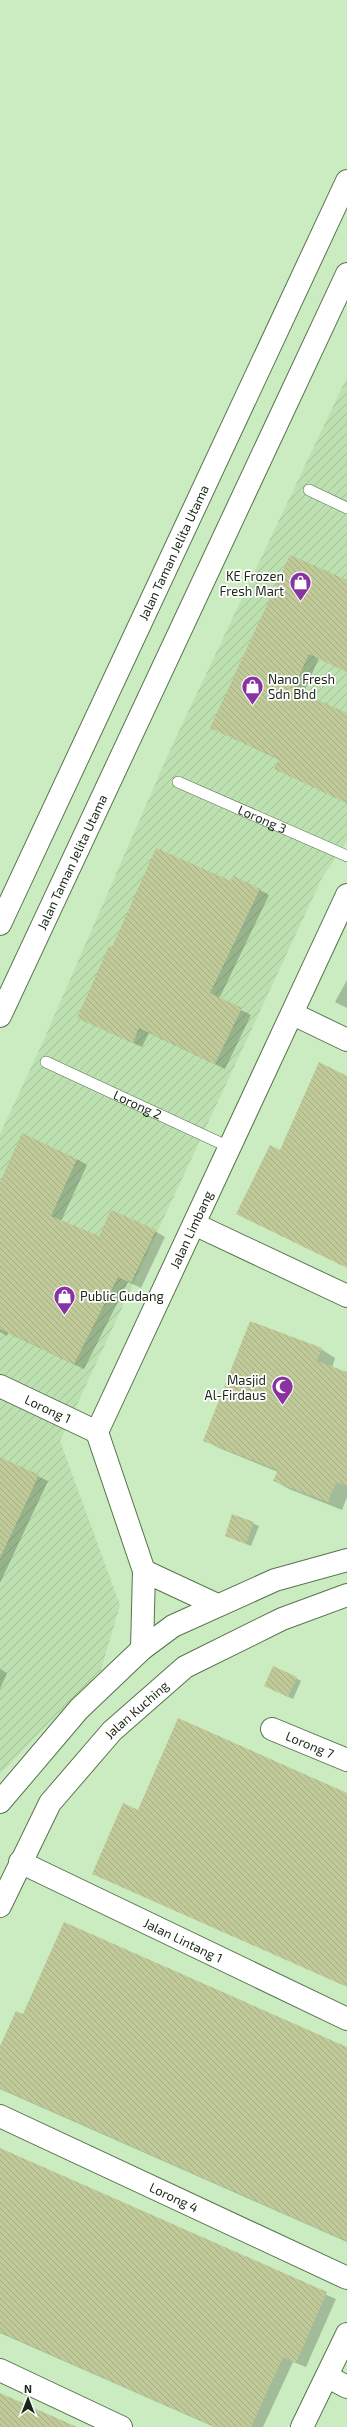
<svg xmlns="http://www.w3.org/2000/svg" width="347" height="2427" font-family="'Exo 2',sans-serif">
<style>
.industrial{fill:url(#industrial-furrows)}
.shadow{fill:#0003}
.building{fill:url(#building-back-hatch)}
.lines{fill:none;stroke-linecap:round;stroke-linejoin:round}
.service-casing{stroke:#57744d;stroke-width:12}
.minor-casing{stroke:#57744d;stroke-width:24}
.tertiary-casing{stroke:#57744d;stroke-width:24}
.service{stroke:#fff;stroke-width:11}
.minor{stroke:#fff;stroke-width:22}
.tertiary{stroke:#fff;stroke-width:22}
.labels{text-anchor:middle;stroke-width:3.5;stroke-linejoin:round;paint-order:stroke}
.street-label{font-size:13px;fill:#1a2616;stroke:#fff}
.poi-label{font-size:13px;fill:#1a2616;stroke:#fff;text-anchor:end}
</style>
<defs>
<pattern id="industrial-furrows" width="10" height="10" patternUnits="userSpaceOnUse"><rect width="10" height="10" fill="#bce0af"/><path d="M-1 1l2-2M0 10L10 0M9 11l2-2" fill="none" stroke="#a1c096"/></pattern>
<pattern id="building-back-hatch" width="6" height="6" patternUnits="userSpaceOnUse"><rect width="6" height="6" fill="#c0ca99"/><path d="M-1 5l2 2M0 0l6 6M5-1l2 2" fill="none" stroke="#a4ad83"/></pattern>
</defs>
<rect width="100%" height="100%" fill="#cbecc0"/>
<path class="industrial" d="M347,377V841L322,878L60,1441L120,1605L101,1670L0,1774V1134L42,1044L170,750Z"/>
<path class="shadow" d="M347,582V672L319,658L303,694L347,714V803L276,769L280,760L211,728Z
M232,882L260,890L269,895L219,999L251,1015L225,1069L149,1033L142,1047L87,1022L112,948Z
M347,980V1008L335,1002Z
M77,1159L87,1165L61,1221L99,1237L155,1231L165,1237L141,1288L128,1282L84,1369L8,1333L7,1336L0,1332V1184Z
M321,1349L335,1358L332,1368L347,1374V1497L342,1510L289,1489L275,1481L278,1472L219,1448L204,1440Z
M0,1458L48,1481L0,1583Z
M233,1515L259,1526L251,1546L226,1536Z
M0,1669L7,1673L0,1689Z
M296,1678L301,1681L293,1699L270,1688Z
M24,2016L347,2048V2242L0,2089V2048Z
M0,2149L336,2299L306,2367L293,2362L263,2427H214L0,2333Z"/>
<path class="building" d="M290,555L347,580V672L309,654L293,689L347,713V803L274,769L279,759L210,728Z
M156,848L231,881L234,876L260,889L210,993L242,1008L215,1064L139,1028L133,1043L77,1018L109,946L112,947Z
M319,1062L347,1076V1268L236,1214L270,1145L280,1150Z
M22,1133L77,1159L51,1216L99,1236L111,1210L156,1230L131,1283L118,1277L74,1364L0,1329V1182Z
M250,1321L322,1348L317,1361L347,1372V1486L336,1482L328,1502L273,1481L278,1470L203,1441Z
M0,1457L39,1475L0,1558Z
M232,1514L254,1522L246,1544L225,1536Z
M273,1666L297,1677L288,1697L264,1686Z
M178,1718L347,1793V1987L92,1874L123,1803L138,1810Z
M64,1922L347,2047V2241L0,2088V2046L16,2011L23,2014Z
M0,2148L327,2292L296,2363L283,2357L251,2427H215L0,2332Z
M0,2393L77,2427H0Z"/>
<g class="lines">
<defs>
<g id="service">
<path d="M309,490L347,508"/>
<path id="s1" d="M178,782L347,856"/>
<path id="s2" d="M46,1062L229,1147"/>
</g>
<g id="minor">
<path d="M293,1014L347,1040"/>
<path d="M194,1224L347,1296"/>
<path id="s3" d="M0,1386L97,1432"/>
<path d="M144,1571L217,1605"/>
<path id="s4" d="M142,1649L144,1571L97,1432L347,895"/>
<path id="s5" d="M272,1729L347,1760"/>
<path id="s6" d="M20,1862L347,2019"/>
<path id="s7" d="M0,2116L347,2278"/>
<path d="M0,2370L121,2427"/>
<path d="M328,2377L347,2387"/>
<path d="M302,2427L347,2334"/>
</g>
<g id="tertiary">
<path id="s8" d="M0,924L347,181"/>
<path id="s9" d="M0,1016L347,274"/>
<path d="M0,1802L79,1709L142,1649L173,1626L275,1580L347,1560"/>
<path id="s10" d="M0,1906L50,1803L112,1731L185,1667L282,1619L347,1595"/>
</g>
</defs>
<use href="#service" class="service-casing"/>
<use href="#minor" class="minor-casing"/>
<use href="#tertiary" class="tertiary-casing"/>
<use href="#service" class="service"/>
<use href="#minor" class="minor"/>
<use href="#tertiary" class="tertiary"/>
</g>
<defs>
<symbol id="shop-pin" viewBox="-11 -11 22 30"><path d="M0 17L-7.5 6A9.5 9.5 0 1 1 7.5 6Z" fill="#8833a1" stroke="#fff"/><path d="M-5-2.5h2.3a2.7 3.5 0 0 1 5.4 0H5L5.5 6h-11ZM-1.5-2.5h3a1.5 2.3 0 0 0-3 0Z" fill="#fff"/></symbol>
<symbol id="mosque-pin" viewBox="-11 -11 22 30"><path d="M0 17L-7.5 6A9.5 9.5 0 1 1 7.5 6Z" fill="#8833a1" stroke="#fff"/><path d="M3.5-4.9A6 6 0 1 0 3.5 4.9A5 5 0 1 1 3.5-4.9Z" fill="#fff"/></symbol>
</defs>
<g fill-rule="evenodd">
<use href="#shop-pin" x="288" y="570" width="25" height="34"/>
<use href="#shop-pin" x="240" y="674" width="25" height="34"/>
<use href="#shop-pin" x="52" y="1284" width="25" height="34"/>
<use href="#mosque-pin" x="270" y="1374" width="25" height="34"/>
</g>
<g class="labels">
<g class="street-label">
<text dy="5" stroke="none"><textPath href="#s8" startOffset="410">Jalan Taman Jelita Utama</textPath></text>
<text dy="5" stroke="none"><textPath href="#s1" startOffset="92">Lorong 3</textPath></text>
<text dy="5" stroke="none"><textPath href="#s9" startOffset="170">Jalan Taman Jelita Utama</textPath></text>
<text dy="5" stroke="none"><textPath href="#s2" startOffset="101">Lorong 2</textPath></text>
<text dy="5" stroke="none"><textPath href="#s4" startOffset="448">Jalan Limbang</textPath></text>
<text dy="5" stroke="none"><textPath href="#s3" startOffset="53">Lorong 1</textPath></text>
<text dy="5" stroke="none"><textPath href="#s10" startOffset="242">Jalan Kuching</textPath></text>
<text dy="5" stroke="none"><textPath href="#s5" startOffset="41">Lorong 7</textPath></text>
<text dy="5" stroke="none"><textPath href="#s6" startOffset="181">Jalan Lintang 1</textPath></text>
<text dy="5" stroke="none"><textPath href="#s7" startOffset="192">Lorong 4</textPath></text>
</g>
<g class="poi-label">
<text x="284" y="581">KE Frozen<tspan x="284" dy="15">Fresh Mart</tspan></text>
<text x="268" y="684" text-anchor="start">Nano Fresh<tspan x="268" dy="15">Sdn Bhd</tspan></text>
<text x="80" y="1301" text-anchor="start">Public Gudang</text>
<text x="266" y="1385">Masjid<tspan x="266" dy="15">Al-Firdaus</tspan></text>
</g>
</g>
<g transform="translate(28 2399)" stroke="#ffffff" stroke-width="3" paint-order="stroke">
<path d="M0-3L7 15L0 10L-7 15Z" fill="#1a2616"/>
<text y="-6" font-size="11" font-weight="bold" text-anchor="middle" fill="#1a2616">N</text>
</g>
</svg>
